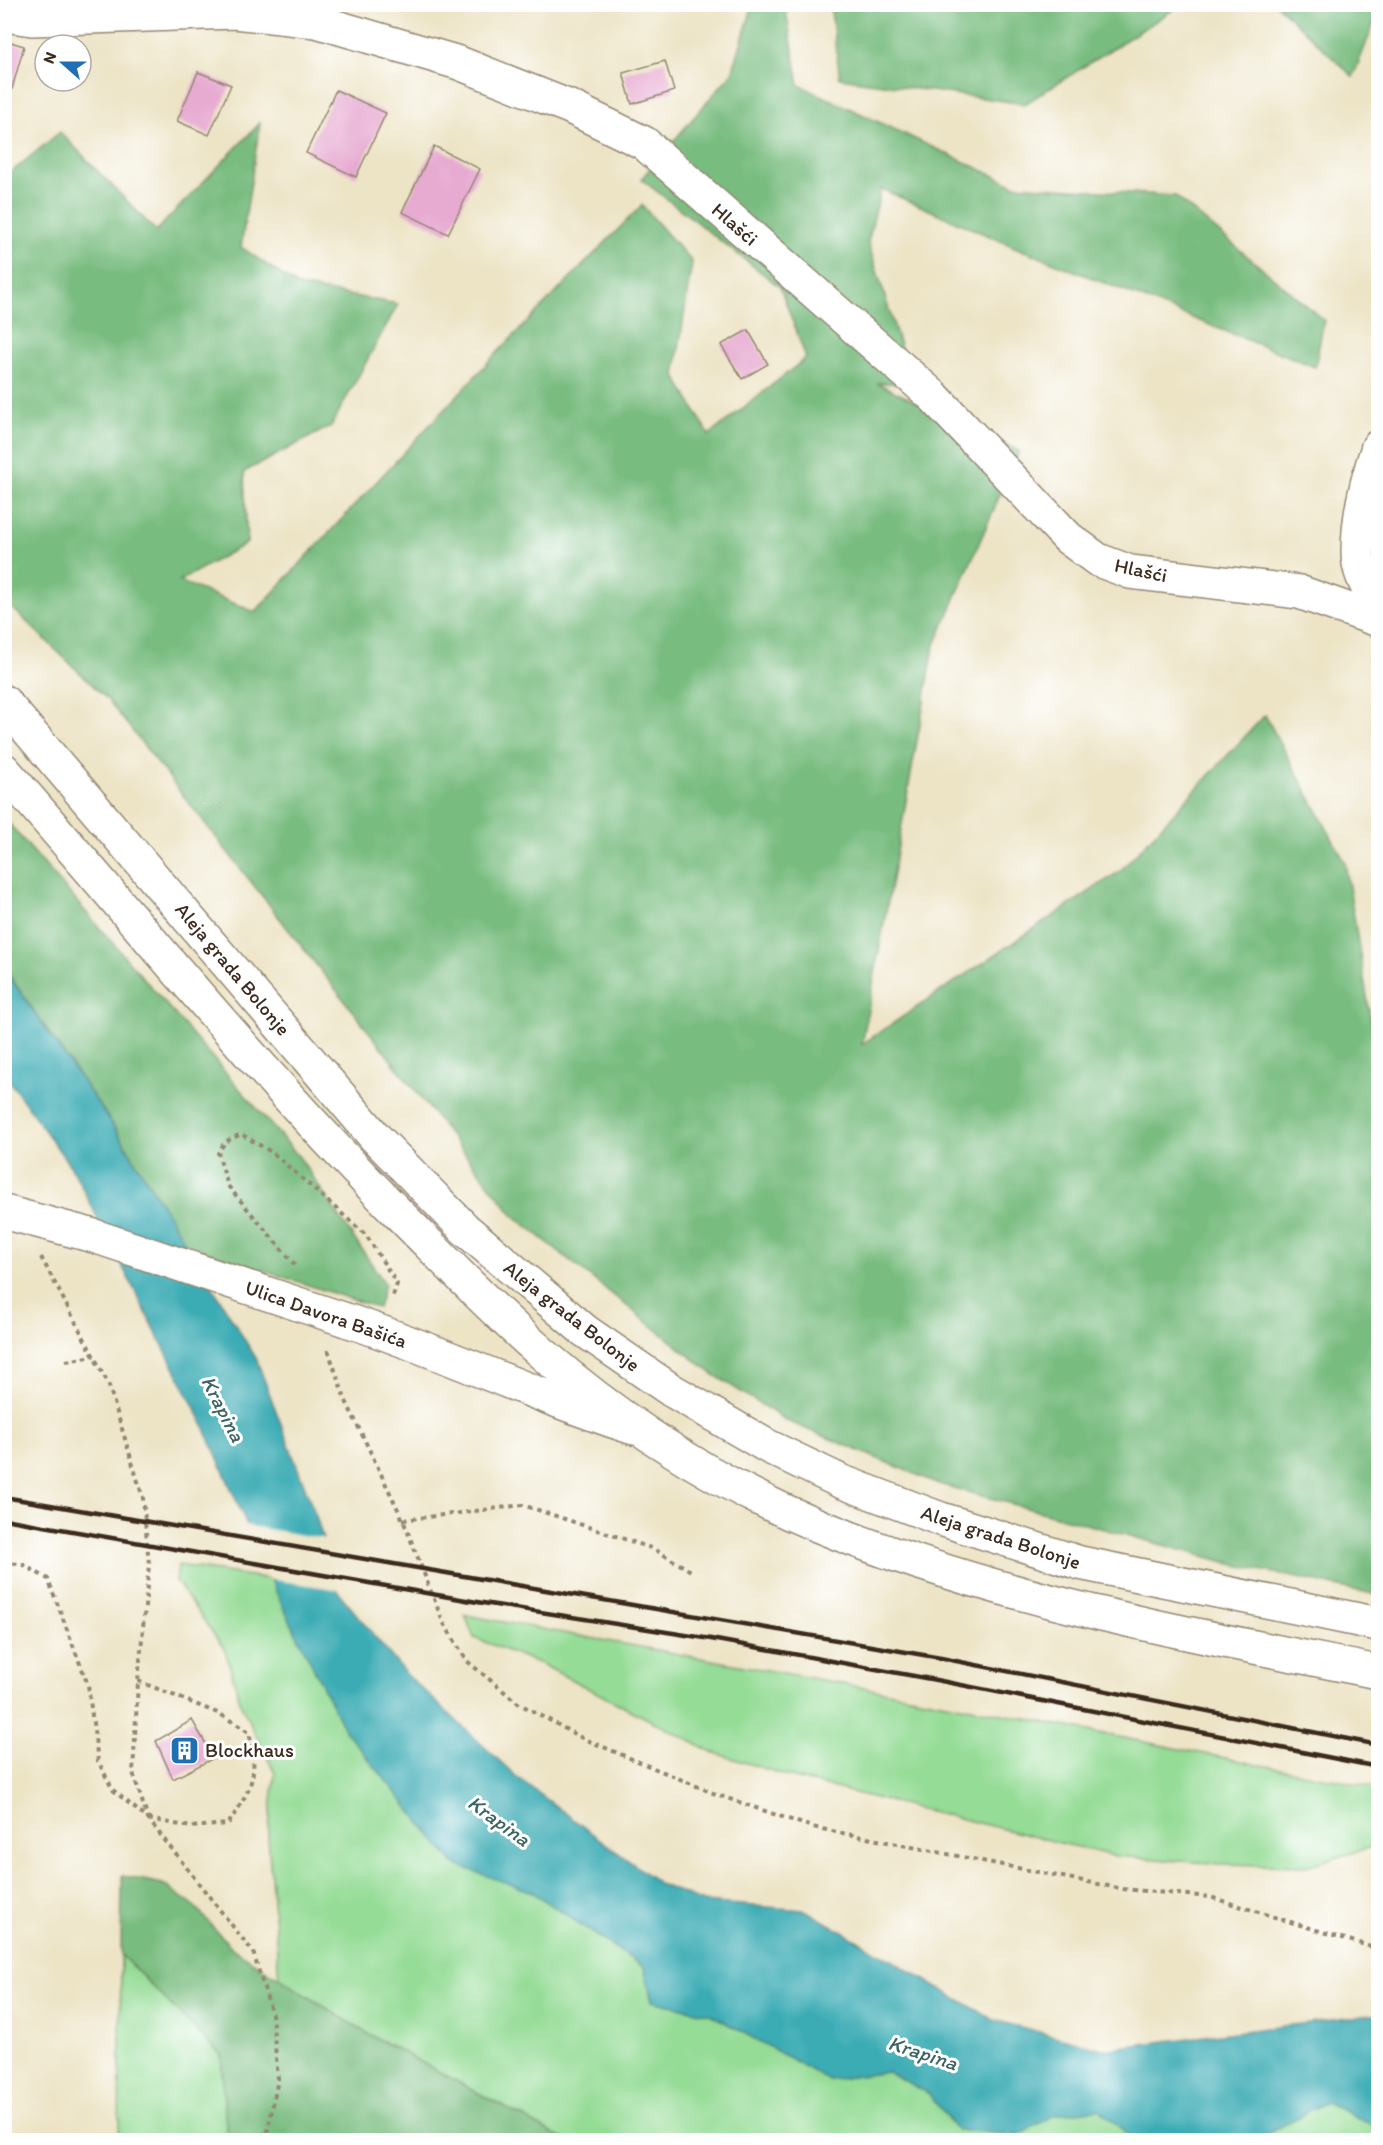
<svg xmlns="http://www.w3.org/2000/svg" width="1383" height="2145" font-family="Itim,sans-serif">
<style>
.green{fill:#95dc96;stroke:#68835a;stroke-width:1.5}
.forest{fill:#78bc7f;stroke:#5a734e;stroke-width:1.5}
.water{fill:#3aabb4;stroke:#3a6a69;stroke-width:1.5}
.pier{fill:#ede4c6}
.building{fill:#e7abd2}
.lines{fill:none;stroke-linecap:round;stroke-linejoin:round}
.minor-casing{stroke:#948772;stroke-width:36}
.major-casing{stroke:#948772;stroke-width:36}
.path{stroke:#948772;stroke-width:4;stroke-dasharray:4.5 4.5;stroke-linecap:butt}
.minor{stroke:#fff;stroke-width:33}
.major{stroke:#fff;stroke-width:33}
.rail{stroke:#3b2a1e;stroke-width:4.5}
.minor-bridge-casing{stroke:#948772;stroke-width:36;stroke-linecap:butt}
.minor-bridge{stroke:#fff;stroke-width:33}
.labels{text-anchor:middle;stroke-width:6;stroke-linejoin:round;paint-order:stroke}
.street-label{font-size:20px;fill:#3b2a1e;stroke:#fff}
.poi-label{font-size:20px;fill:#3b2a1e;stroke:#fff;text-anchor:start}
.water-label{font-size:21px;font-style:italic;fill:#3b6462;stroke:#fff}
</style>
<rect width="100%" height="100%" fill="#fff"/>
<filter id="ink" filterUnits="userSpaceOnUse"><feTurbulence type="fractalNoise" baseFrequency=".0167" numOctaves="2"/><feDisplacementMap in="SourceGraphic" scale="12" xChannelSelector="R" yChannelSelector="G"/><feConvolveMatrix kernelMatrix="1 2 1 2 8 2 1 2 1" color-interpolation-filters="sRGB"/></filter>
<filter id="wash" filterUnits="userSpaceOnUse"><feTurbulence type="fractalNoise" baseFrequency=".008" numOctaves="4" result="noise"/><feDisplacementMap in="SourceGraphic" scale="24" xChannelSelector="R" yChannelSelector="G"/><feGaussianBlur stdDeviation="1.35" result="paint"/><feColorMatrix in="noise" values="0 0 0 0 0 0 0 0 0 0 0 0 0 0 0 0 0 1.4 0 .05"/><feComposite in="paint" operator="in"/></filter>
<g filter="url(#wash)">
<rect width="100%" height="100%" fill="#ede4c6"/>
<path class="green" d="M178,1565L271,1579L282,1605L453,1863L532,1892L644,1968L652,2001L710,2014L829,2080L888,2072L928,2093L957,2130L1019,2135L1054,2115L1100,2109L1134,2140H565L358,2028L279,1978L268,1837L275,1773L241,1705L225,1650L176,1581Z
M465,1615L931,1700L1378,1788V1849L1369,1848L1306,1866L1221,1864L1114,1856L798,1779L712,1752L541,1664L474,1638Z
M121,1955L221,2055L227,2140H119Z
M1326,2102L1378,2128V2140H1256Z"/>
<path class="forest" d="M753,5H785L799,85L1014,185L1175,196L1324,320L1315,367L1017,248L881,189L868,242L912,384L877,383L1019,451L934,647L862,1044L1120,871L1265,715L1345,862L1378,1064V1595L1236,1565L939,1484L787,1421L711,1373L513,1215L108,700L5,601L4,178L60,132L156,231L260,123L241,247L298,286L398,304L331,426L244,472L247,543L179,581L255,612L495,355L642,205L692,262L675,375L709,435L806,358L780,287L641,179L732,73Z
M830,5V4L1181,5L1025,104L840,78Z
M1277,5H1378V13L1353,77Z
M4,818L299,1157L385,1284L378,1308L186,1245L111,1122L5,969Z
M122,1876L163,1884L195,1907L233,1949L358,2028L565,2140H227L221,2055L121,1955Z"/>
<path class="water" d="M4,969L111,1122L256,1358L317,1519L339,1593L405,1673L517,1777L660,1884L703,1902L805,1910L994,2020L1103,2049L1378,2014V2128L1326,2102L1256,2140H1134L1099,2109L1054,2115L1019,2135L957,2130L928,2093L888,2072L829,2080L710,2014L652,2001L644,1967L532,1892L454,1864L344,1729L282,1605L202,1422L73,1170L5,1075Z"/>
<path class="pier" d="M244,1525L326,1539L341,1590L268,1579Z"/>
<g id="blocks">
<path class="building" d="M4,40L24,46L12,89L4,87Z
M665,61L674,91L632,104L623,73Z
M198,72L231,85L209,135L177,121Z
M336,90L386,113L356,177L306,153Z
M434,146L480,169L448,234L402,212Z
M748,330L768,364L742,379L721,345Z
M192,1720L214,1758L173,1779L156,1741Z"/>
</g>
</g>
<g filter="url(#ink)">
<use href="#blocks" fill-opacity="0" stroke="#948772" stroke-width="1.5"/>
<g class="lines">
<defs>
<path id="minor" d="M4,15L32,19L234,12L316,21L459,63L570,107L644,143L933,396L1068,538L1098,560L1130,572L1299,592L1378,620
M1378,447C1367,479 1358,519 1358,553C1358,571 1368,590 1378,604
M346,1320C444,1352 536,1397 634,1428"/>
<path id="major" d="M4,702L375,1137L465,1229L585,1331L671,1390L767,1446L840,1481L941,1519L1080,1563L1378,1624
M4,770C133,918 258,1071 396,1211C444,1259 491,1309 543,1354C624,1424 718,1484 817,1525C996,1599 1189,1634 1378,1672"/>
</defs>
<use href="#minor" class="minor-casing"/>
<use href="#major" class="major-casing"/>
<path class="path" d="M41,1257L108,1383L143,1498L149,1564L138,1681L133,1773L148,1819
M295,1265L228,1186L218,1153L225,1142L241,1134L273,1153L366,1235L397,1284L392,1299
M328,1350L345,1399L403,1520L443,1622L467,1661L518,1703L582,1738L718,1795L812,1827L1123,1889L1210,1897L1378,1949
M66,1361L94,1356
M403,1520L523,1505L654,1549L691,1571
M4,1562L24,1565L48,1579L88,1685L98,1761L113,1790L148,1819L253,1952L272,2014L278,2079L266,2140
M138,1681L220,1714L249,1732C259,1776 252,1788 228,1824L191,1827L149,1819"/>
<use href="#minor" class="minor"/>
<use href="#major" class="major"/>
<path class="rail" d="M4,1497L941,1658L1378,1745
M4,1519L483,1603L711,1639L936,1680L1378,1767"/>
<defs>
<path id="minor-bridge" d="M4,1212L94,1236L346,1320"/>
</defs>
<use href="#minor-bridge" class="minor-bridge-casing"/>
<use href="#minor-bridge" class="minor-bridge"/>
</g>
</g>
<defs>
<symbol id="building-square" viewBox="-11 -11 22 22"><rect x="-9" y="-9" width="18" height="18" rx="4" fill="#1f6fb2" stroke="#fff"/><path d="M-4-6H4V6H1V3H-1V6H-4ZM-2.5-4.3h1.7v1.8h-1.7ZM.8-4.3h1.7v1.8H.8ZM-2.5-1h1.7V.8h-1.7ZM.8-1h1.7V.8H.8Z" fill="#fff"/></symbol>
</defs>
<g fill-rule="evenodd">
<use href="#building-square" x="168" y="1734" width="33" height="33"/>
</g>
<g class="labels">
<g class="street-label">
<text transform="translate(735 224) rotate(41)" y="7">Hlašći</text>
<text transform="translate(1141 570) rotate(12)" y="7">Hlašći</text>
<text transform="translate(233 969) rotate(50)" y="7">Aleja grada Bolonje</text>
<text transform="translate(326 1314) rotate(19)" y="7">Ulica Davora Bašića</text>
<text transform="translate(572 1316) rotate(38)" y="7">Aleja grada Bolonje</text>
<text transform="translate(1001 1537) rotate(18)" y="7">Aleja grada Bolonje</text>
</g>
<g class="poi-label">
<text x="205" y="1757">Blockhaus</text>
</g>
<g class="water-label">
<text transform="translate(223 1409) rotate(63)" y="7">Krapina</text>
<text transform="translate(499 1821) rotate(36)" y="7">Krapina</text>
<text transform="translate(923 2053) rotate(18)" y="7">Krapina</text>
</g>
</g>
<rect width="1383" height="2145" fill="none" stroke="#fff" stroke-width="24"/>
<g transform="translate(63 63) rotate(291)"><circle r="28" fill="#ffffff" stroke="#b1aaa5" stroke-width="1.5"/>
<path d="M0-4.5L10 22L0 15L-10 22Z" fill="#1f6fb2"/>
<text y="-9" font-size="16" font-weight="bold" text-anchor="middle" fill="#3b2a1e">N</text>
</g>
</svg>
